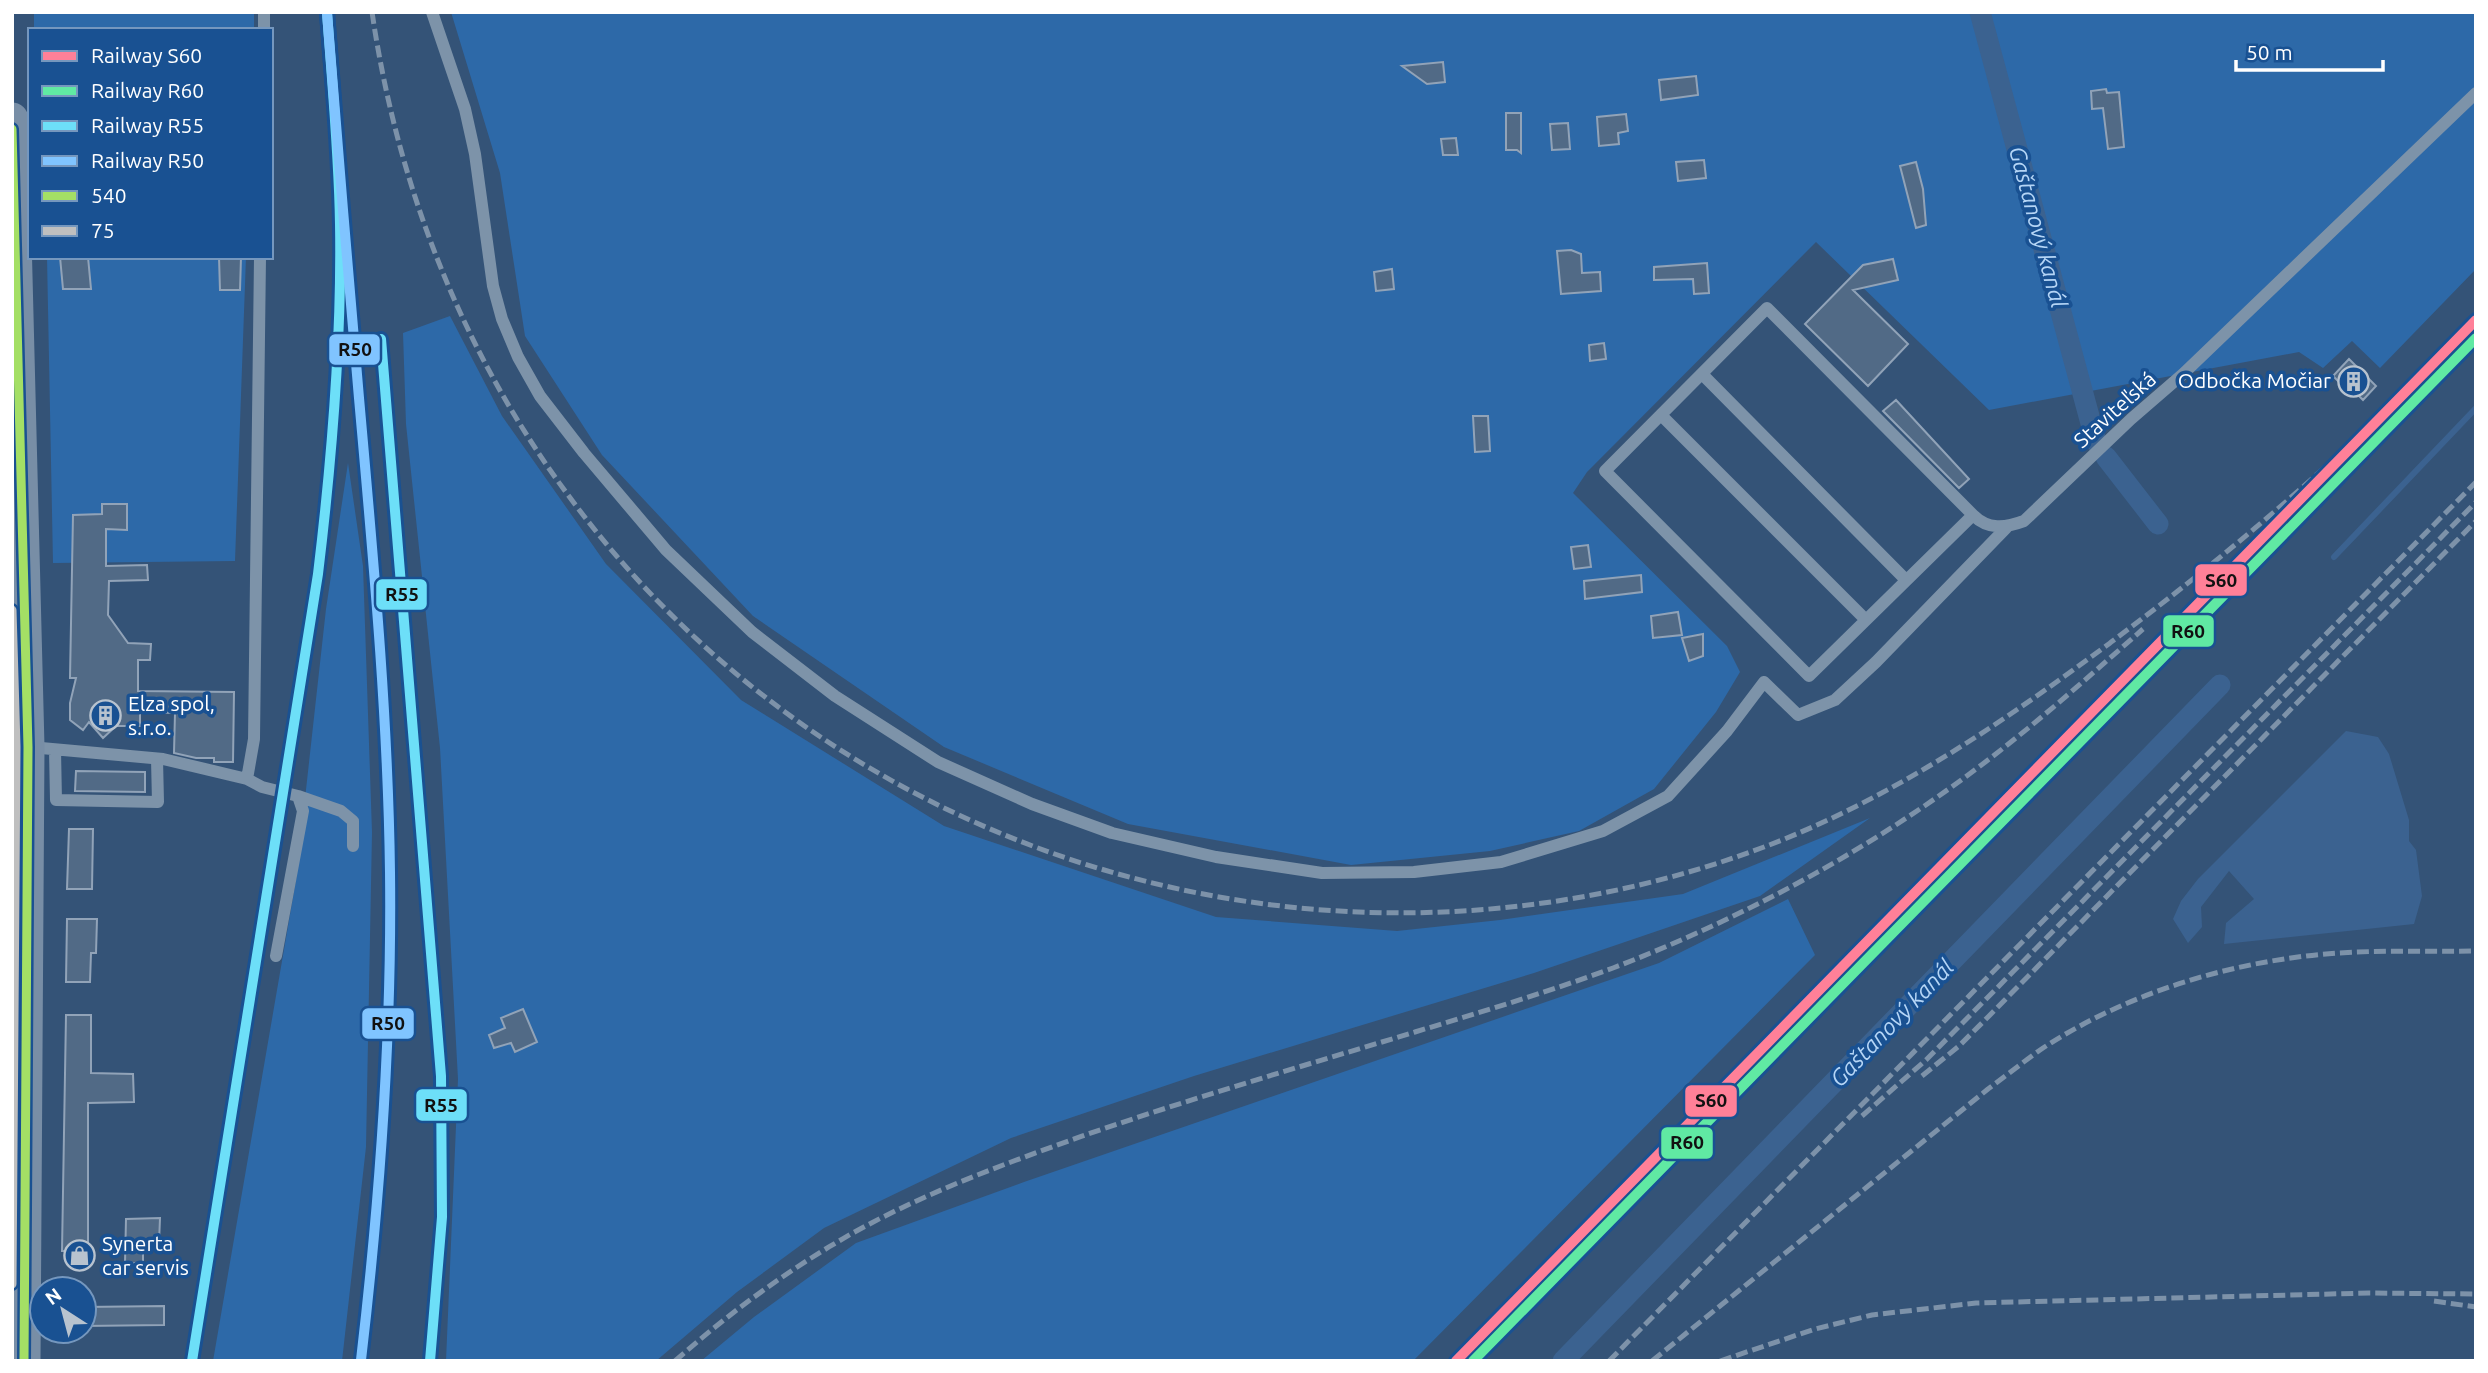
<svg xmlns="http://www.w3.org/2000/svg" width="2488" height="1373" font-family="Ubuntu,sans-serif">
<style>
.green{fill:#2d69a8}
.water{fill:#3b6290}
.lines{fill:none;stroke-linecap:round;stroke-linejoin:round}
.stream{stroke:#3b6290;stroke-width:6}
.canal{stroke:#3b6290;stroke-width:21}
.building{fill:#516a86;stroke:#91a3b8;stroke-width:2}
.lane{stroke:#7d93a9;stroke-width:12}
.secondary{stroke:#788ea6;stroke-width:33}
.rail{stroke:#7d92a9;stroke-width:5;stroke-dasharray:12 5;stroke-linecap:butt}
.bus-1-casing{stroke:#195192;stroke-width:14}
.bus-2-casing{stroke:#195192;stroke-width:14}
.bus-1{stroke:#a4df65;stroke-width:9}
.bus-2{stroke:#bfbfbf;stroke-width:9}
.rail-1-casing{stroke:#195192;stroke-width:16}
.rail-2-casing{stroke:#195192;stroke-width:16}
.rail-3-casing{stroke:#195192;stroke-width:16}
.rail-4-casing{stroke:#195192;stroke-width:16}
.rail-1{stroke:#ff8098;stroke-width:10}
.rail-2{stroke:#60e9a3;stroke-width:10}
.rail-3{stroke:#6ddff8;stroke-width:10}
.rail-4{stroke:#80c4ff;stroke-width:10}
.labels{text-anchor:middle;stroke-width:7;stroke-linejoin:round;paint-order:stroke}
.poi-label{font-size:21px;fill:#fff;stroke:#195192;text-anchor:start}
.street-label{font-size:21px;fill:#fff;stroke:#195192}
.water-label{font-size:23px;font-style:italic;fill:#b5d5f6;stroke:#195192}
.line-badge{stroke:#195192;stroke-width:2.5}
.pale-badge-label{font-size:19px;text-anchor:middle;font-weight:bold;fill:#111}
</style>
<rect width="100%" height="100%" fill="#345377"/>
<path class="green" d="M34,12H254V30H34Z
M451,12H2476V269L2380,368L2352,341L2323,368L2299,352L1989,410L1816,242L1587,472L1573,493L1727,646L1740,672L1716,712L1654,789L1579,831L1490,851L1351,865L1128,824L944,747L753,616L602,455L525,336L500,173Z
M47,257H246L235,561L53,563Z
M450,316L502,416L606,564L741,700L944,826L1216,917L1397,931L1500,920L1683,894L1870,818L1760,896L1534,973L1194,1076L1011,1138L824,1228L737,1292L656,1361H446L458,1079L440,748L406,424L403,333Z
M348,463L363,566L372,832L366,1147L342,1361H213L296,880L326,609Z
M1788,899L1815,955L1413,1361H701L754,1317L856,1243L1024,1182L1659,963Z"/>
<path class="water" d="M2346,731L2378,737L2389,754L2409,820V841L2416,850L2422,896L2414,924L2224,944L2226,923L2254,899L2229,871L2201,907L2202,927L2188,943L2173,919L2181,901L2198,879Z"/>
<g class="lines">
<path class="stream" d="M2334,557L2476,408"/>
<path class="canal" d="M1980,12L2096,442
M2106,457L2158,524
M1563,1361L2220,685"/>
</g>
<path class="building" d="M1443,62L1445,82L1427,84L1402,66Z
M1696,76L1698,95L1661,100L1659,80Z
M2106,89L2107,93L2119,92L2124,147L2108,149L2103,108L2092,109L2091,91Z
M1506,113H1521V153L1517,150H1506Z
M1626,114L1628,131L1618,133L1619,144L1599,146L1597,117Z
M1568,123L1570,149L1552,150L1550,124Z
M1456,138L1458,155H1443L1441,139Z
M1704,160L1706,178L1678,181L1676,162Z
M1916,162L1923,189L1926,225L1916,228L1900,166Z
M1571,250L1581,254L1582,273L1600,272L1601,291L1561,294L1557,251Z
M60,257H88L91,289H63Z
M219,257H241L240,290H220Z
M1893,259L1898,280L1853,290L1908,344L1868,386L1805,324L1863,265Z
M1707,263L1709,293L1694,294L1693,279L1654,280V267Z
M1392,269L1394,289L1376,291L1374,272Z
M1604,343L1606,359L1590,361L1589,345Z
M2349,359L2376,386L2363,400L2349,386L2346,389L2333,376Z
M1896,400L1969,479L1959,488L1883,411Z
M1473,416H1488L1490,451L1475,452Z
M102,504H127V530L106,529V566L147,565L148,580L109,581L108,615L128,643L151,644L150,660H138V691L234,692L233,762H214V758H196L174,753L175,713L140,712V726H116L103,738L89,722L83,730L70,720V703L76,678H70L73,515L102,514Z
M1588,545L1591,567L1574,569L1571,547Z
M1641,575L1642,592L1585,599L1584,581Z
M1678,612L1682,635L1653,638L1651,616Z
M1703,634V656L1689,661L1682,638Z
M76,771L145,772V792L75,791Z
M69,829H93L92,889H67Z
M67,919H97L96,953H91L90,982H66Z
M523,1009L537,1042L515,1052L511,1043L494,1048L489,1035L505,1028L501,1018Z
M66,1015H91V1073L133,1074L134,1102L88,1103V1251H62Z
M160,1218L159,1243L143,1244V1263H125L126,1219Z
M164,1306V1325L84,1326V1307Z"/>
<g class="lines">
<path class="lane" d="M432,12L465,109L475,154L493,286L502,319L518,357L540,396L584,453L666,550L752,632L835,696L938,762L1032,804L1112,833L1216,857L1322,873L1414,872L1501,862L1603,831L1668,796L1727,731L1764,682L1798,715L1835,700L1876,662L2007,527
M264,30V12
M1702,374L1906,580
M1661,415L1866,620
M1973,515L1809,676L1605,471L1767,308L1973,515C1988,530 2005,528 2024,521L2131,419L2183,374L2476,93
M30,747L163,759L247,779L262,787L298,796L303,811L276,956
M55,750L56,800L158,802L157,759
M247,779L254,739L260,257
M298,796L341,811L353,821V846"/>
<path class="secondary" d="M12,119L28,747L24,1361"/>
<path class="rail" d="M324,12L334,109
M372,12C398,190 465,359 574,503C848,869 1338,1007 1764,847C1891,799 2002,723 2110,643C2217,563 2320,477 2415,381
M1922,1076L1959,1046L1989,1016L2476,521
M1862,1116L1926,1060L2476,502
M2434,1301L2476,1307
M675,1361C729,1313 788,1270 851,1234C926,1192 1007,1163 1088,1134C1196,1097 1306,1065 1415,1032C1481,1012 1548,992 1613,968C1738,920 1856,857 1964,778C2027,732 2085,680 2143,629
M1609,1361L2476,482
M1652,1361L1988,1089C2006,1076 2024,1061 2043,1048C2121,997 2214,967 2306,956C2362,949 2420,952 2476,951
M1720,1361L1815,1329L1872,1315L1976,1303L2369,1293L2476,1294"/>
<defs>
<path id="bus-1" d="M12,129L28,747L24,1361"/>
<path id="bus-2" d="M12,610L16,747L12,1284"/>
</defs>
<use href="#bus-1" class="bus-1-casing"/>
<use href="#bus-2" class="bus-2-casing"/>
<use href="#bus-1" class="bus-1"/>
<use href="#bus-2" class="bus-2"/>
<defs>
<path id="rail-1" d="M1456,1361L2476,320"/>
<path id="rail-2" d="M1473,1361L2476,338"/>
<path id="rail-3" d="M381,339L441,1076L442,1217L430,1361
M192,1361L318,574C332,458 342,341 340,224C339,154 332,83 327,12"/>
<path id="rail-4" d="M327,13C337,141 348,270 359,398C373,556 388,714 390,872C392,1035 380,1198 361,1360"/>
</defs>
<use href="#rail-1" class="rail-1-casing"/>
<use href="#rail-2" class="rail-2-casing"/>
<use href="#rail-3" class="rail-3-casing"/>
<use href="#rail-4" class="rail-4-casing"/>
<use href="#rail-1" class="rail-1"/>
<use href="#rail-2" class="rail-2"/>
<use href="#rail-3" class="rail-3"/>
<use href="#rail-4" class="rail-4"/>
</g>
<defs>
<symbol id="building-ring" viewBox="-11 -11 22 22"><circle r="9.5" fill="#195192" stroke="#b8c3cf" stroke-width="1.5"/><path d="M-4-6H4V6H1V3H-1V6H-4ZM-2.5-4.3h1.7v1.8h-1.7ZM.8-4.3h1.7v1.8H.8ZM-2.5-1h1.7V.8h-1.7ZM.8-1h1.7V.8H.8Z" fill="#b8c3cf"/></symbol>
<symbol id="shop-ring" viewBox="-11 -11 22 22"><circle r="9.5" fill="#195192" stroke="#b8c3cf" stroke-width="1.5"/><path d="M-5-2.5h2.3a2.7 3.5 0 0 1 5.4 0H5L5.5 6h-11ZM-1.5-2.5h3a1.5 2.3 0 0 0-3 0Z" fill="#b8c3cf"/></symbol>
</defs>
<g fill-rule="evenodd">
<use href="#building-ring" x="2336" y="364" width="35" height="35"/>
<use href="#building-ring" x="88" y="698" width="35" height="35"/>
<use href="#shop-ring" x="62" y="1238" width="35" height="35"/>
</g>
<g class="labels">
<g class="poi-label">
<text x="2331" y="388" text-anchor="end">Odbočka Močiar</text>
<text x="128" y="711">Elza spol,<tspan x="128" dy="24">s.r.o.</tspan></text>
<text x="102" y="1251">Synerta<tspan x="102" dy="24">car servis</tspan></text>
</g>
<g class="street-label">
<text transform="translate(2115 410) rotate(-42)" y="7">Staviteľská</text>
</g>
<g class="water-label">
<text transform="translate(2038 227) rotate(75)" y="8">Gaštanový kanál</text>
<text transform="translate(1892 1023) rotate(-46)" y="8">Gaštanový kanál</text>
</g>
</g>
<g class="line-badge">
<rect x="328" y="333" width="53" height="33" rx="7" fill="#80c4ff"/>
<rect x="2194" y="563" width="54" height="34" rx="7" fill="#ff8098"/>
<rect x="375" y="578" width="53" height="33" rx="7" fill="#6ddff8"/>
<rect x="2162" y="614" width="53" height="34" rx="7" fill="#60e9a3"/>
<rect x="361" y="1007" width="54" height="33" rx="7" fill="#80c4ff"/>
<rect x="1684" y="1084" width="54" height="34" rx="7" fill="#ff8098"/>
<rect x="415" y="1088" width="53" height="34" rx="7" fill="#6ddff8"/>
<rect x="1660" y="1126" width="54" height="34" rx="7" fill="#60e9a3"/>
</g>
<g class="pale-badge-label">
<text x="355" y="356">R50</text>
<text x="2221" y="587">S60</text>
<text x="402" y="601">R55</text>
<text x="2188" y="638">R60</text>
<text x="388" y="1030">R50</text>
<text x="1711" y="1107">S60</text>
<text x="441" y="1112">R55</text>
<text x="1687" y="1149">R60</text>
</g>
<rect width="2488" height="1373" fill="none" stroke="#ffffff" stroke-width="28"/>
<rect x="28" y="28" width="245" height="231" fill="#195192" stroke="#7597be" stroke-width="2"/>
<rect x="42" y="51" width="35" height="10" fill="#ff8098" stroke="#7597be" stroke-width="2"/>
<text x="91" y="63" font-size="21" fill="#ffffff">Railway S60</text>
<rect x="42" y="86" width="35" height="10" fill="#60e9a3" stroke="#7597be" stroke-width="2"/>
<text x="91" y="98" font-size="21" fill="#ffffff">Railway R60</text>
<rect x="42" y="121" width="35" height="10" fill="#6ddff8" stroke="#7597be" stroke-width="2"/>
<text x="91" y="133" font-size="21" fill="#ffffff">Railway R55</text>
<rect x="42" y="156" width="35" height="10" fill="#80c4ff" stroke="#7597be" stroke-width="2"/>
<text x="91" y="168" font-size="21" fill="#ffffff">Railway R50</text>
<rect x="42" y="191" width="35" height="10" fill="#a4df65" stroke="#7597be" stroke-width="2"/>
<text x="91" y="203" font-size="21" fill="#ffffff">540</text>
<rect x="42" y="226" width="35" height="10" fill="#bfbfbf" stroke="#7597be" stroke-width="2"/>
<text x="91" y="238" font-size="21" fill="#ffffff">75</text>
<g transform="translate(63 1310) rotate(324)"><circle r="33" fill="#195192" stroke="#7597be" stroke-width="2"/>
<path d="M0-5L12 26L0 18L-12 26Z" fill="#b8c3cf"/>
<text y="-10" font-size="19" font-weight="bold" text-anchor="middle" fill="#ffffff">N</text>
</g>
<path d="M2236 60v10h147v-10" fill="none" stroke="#ffffff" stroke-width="3.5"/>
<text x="2246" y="60" font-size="21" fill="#ffffff" stroke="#195192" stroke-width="5" paint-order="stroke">50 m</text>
</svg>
